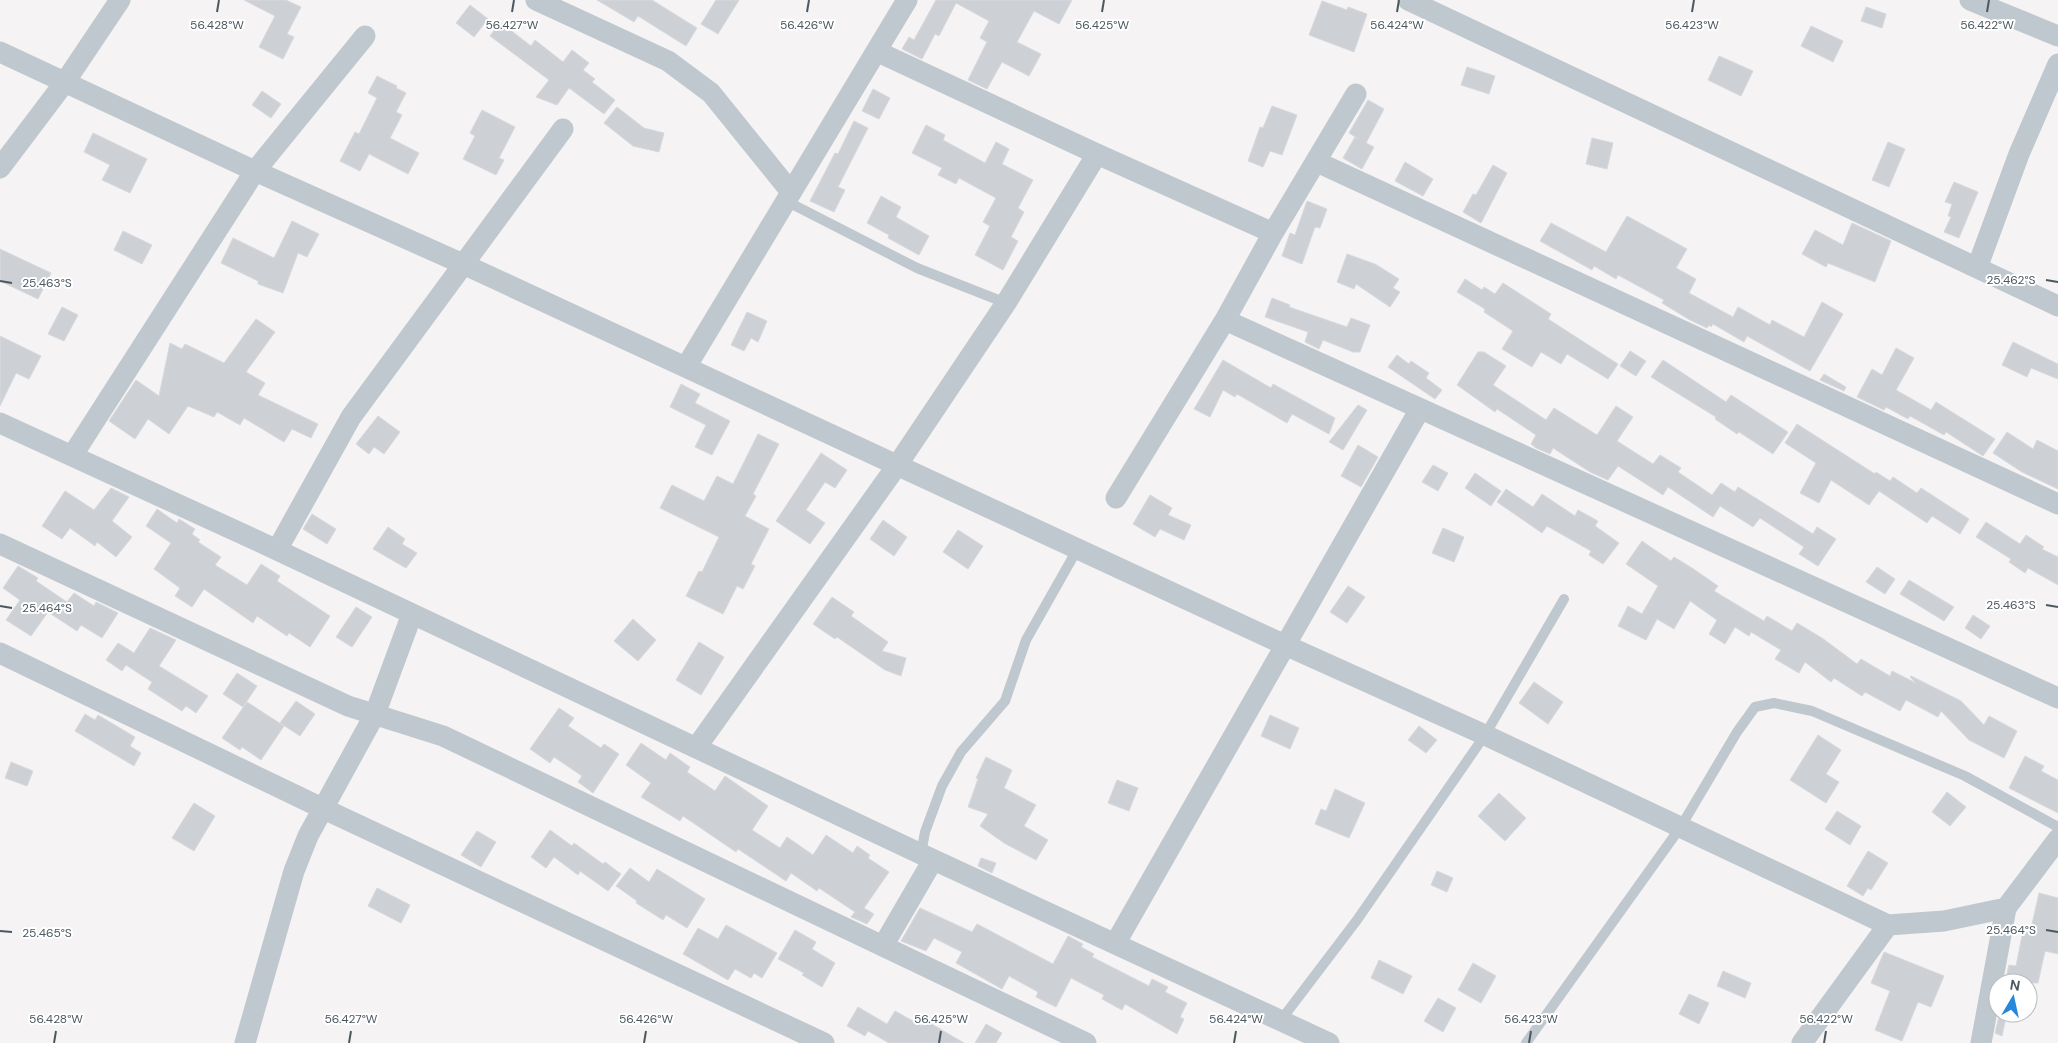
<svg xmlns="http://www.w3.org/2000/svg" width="2058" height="1043" font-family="'DM Sans',sans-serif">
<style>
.building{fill:#cdd0d4;stroke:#d7d9dd}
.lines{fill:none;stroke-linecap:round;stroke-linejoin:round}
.service{stroke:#bfc8ce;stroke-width:10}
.minor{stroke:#bfc8ce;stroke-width:21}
.ticks{fill:none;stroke:#4b585f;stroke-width:2}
.ticks-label{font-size:12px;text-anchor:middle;fill:#4b585f;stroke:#fff;stroke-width:4;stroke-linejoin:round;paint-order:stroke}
</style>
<rect width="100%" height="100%" fill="#f5f3f3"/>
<path class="building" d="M244,0H286L301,7L287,34L294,37L283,59L259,47L275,16Z
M597,0H652L697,28L686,46L638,16L634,22Z
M716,0H739L718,34L701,24Z
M936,0H1072L1059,24L1034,11L1017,42L1041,54L1029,76L1002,62L987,89L968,80L987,42L980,38L989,21L956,3L939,36L935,34L922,59L902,49L909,37L914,40Z
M1322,1L1347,10L1348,7L1367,14L1354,52L1309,35Z
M470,5L488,19L474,37L456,23Z
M1866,7L1886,14L1882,28L1861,21Z
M500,22L531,46L535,40L563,62L572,50L589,63L583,70L595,79L592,82L615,100L604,114L569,88L557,105L536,97L549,80L490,36Z
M1811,26L1843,41L1833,62L1801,46Z
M1719,56L1753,71L1741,96L1708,80Z
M1467,67L1495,76L1489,94L1461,85Z
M377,76L397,86L396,88L406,93L396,112L402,115L390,138L419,153L408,174L369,154L360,171L340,161L355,132L359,134L377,98L368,93Z
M873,89L890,98L879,119L862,111Z
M262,91L281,104L271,118L252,105Z
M1368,100L1384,109L1366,143L1374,147L1362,169L1343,158L1355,137L1359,139L1349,133Z
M1272,106L1297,115L1282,155L1270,151L1263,167L1248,161L1260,127L1263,128Z
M617,107L644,128L664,133L659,152L633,146L604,123Z
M482,110L515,127L499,158L504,160L496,175L463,159L475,136L470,133Z
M854,121L868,128L838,187L845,190L834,212L810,201L835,153L838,154Z
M926,125L945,135L943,140L985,163L996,142L1009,149L1002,164L1033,180L1018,208L1024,212L1011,237L1018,241L1003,270L975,255L990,226L983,222L996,198L959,178L956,184L938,175L942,168L912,153Z
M93,133L147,159L130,193L102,180L110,165L84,152Z
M1592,138L1613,143L1607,169L1586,164Z
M1888,142L1905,149L1889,187L1872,180Z
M1405,162L1433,179L1423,196L1395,181Z
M1493,165L1507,173L1481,223L1463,212L1473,194L1476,195Z
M1954,182L1978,192L1959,238L1944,232L1951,217L1948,216L1952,204L1945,202Z
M881,196L901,207L896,217L929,236L919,255L888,238L889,235L867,223Z
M1307,201L1327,209L1320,228L1315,227L1302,264L1282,256L1290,233L1295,235Z
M1627,216L1687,249L1676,268L1696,279L1689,293L1733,317L1738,307L1770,325L1772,320L1804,337L1822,302L1843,314L1810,371L1747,336L1744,342L1713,324L1711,327L1709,325L1707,328L1690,320L1662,303L1664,300L1618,275L1616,279L1594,266L1592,270L1540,241L1551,223L1606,252Z
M292,221L319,234L307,257L298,253L283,293L258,284V281L221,263L233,238L274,258Z
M1852,223L1891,241L1875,282L1828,263L1826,267L1802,254L1815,230L1843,245Z
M123,231L152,245L142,264L114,250Z
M0,249L51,273L38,299L0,281Z
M1347,254L1375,264L1399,279L1393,288L1400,292L1390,307L1356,284L1354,289L1337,282Z
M1465,279L1482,290L1484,287L1495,294L1503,283L1551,314L1548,319L1618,364L1608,379L1567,354L1561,364L1541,352L1532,367L1502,349L1513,331L1484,312L1485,309L1457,292Z
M1272,298L1290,305L1289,307L1347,327L1351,318L1370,325L1360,352H1353L1323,340L1319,349L1305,342L1308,332L1265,317Z
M62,307L78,315L64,341L48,334Z
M747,312L767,321L758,342L751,338L744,351L731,345Z
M256,319L275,332L246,372L265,383L258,395L318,424L311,438L292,429L284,442L244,418L240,425L217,412L214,417L188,406L169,434L148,419L135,439L109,421L136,380L159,396L170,343L182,349L185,344L224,363Z
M0,336L41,356L29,379L16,373L0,406Z
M2013,342L2058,364V379L2031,368L2027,377L2002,365Z
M1896,348L1914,358L1896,390L1931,410L1936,402L1995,439L1983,456L1946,432L1944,435L1910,416L1908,419L1886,407L1884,410L1857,397L1872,369L1882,375Z
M1630,351L1646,361L1636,376L1620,366Z
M1478,352H1484L1506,366L1493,385L1546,420L1554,408L1597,435L1616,406L1633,417L1617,441L1653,464L1660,455L1681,468L1678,472L1712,495L1721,483L1735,492L1738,487L1813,534L1817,527L1836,539L1818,566L1799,554L1804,547L1760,518L1753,527L1720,506L1713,517L1668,487L1663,495L1618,466L1608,480L1590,472L1553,448L1550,454L1536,448L1531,444L1536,435L1497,409L1495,412L1457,385Z
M1397,355L1409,364L1411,361L1429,373L1426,378L1442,390L1435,399L1388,367Z
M1223,360L1271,388L1273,384L1335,418L1329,434L1292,414L1287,423L1237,394L1235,397L1223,390L1210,417L1194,409Z
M1663,360L1726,402L1731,395L1788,432L1773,454L1739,432L1737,434L1715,419L1716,417L1651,377Z
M1824,374L1846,387L1844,391L1820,380Z
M681,384L700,394L695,403L730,421L712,455L695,447L706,425L670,407Z
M1358,405L1367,410L1343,450L1329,442Z
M378,416L400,432L384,454L374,447L369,454L356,444Z
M1797,424L1875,474L1876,472L1890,481L1893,477L1917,493L1921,488L1969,519L1960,534L1932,516L1927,523L1879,491L1869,505L1831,480L1819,503L1800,493L1816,463L1785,443Z
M2007,432L2033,449L2037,440L2058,451V489L2022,472L1993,453Z
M758,434L779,444L753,494L756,496L745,516L769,529L751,564L755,566L743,589L737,586L723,614L686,596L699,571L702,572L719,537L660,508L672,485L704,501L717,476L733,484Z
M1358,445L1378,457L1361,487L1341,476Z
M821,453L847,470L835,488L825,482L806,510L825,523L810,544L776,521Z
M1433,465L1448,473L1438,491L1422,482Z
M1475,473L1501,491L1491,506L1465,488Z
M111,488L129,497L112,521L132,537L116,557L97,542L95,546L70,528L62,539L42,526L65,491L94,510Z
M1506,489L1533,507L1542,494L1575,516L1578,510L1598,521L1595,526L1619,543L1603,564L1589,555L1591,551L1547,526L1542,533L1497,502Z
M1150,495L1172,508L1168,515L1191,525L1184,540L1160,529L1155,537L1133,524Z
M157,509L177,523L179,519L195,529L192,534L200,540L198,542L221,557L215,565L247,585L261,564L280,576L277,581L330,616L310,647L289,633L287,636L257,616L253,623L204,589L192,607L175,596L180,588L154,569L171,543L146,526Z
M312,514L336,529L327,544L303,529Z
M883,520L907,537L894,556L870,539Z
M1986,522L2020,544L2026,535L2044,547L2042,549L2058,557V585L2028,568L2025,573L2009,562L2011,559L1976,537Z
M388,527L405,539L402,544L417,553L406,568L373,549Z
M1443,528L1464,537L1454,562L1432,553Z
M958,530L983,546L968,569L943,552Z
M1642,541L1671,561L1674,557L1692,568L1718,586L1714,591L1764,621L1767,616L1792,631L1797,623L1822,638L1857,664L1861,659L1890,676L1892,671L1916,683L1910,677L1911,676L1961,701L1984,725L1989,716L2017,731L2004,758L1969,740L1941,711L1938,717L1906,700L1900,711L1865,692L1862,696L1834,678L1831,682L1805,662L1799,673L1775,659L1781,650L1751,632L1749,636L1735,627L1725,644L1709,634L1717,620L1690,601L1674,629L1657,619L1646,640L1618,626L1628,606L1642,614L1658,586L1626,564Z
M18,566L38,578L36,581L67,602L74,593L94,606L96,602L118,613L102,638L81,625L77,631L48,612L31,636L6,620L20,600L3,588Z
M1877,567L1895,579L1885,594L1866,582Z
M1909,580L1954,607L1944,621L1900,594Z
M1348,586L1365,597L1347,623L1330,612Z
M832,597L854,612L851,616L888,642L882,651L906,658L901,676L885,670L837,637L835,639L813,624Z
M356,607L372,617L352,647L336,637Z
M1973,615L1990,626L1981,639L1965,628Z
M633,619L656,640L638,661L614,641Z
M150,628L176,640L159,666L208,696L196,713L186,706L182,711L148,689L152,682L126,665L122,671L106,660L118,643L134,653Z
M699,642L724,657L701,695L676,680Z
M237,673L257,686L243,707L223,694Z
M1534,682L1563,702L1548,724L1519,703Z
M296,701L315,714L300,736L280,723Z
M247,702L284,726L261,760L242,747L240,750L222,738Z
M559,708L574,718L568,726L601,748L604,744L619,754L593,793L578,782L582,776L554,757L550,763L530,749Z
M85,714L95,720L98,715L135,737L130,746L141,753L134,766L75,731Z
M1270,715L1299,728L1290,749L1261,736Z
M1419,726L1437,740L1426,753L1408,740Z
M1818,735L1841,750L1826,774L1839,782L1826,803L1790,780Z
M641,743L666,760L670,753L690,767L687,772L715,791L725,776L768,806L752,830L780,848L787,837L813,855L826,835L853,853L857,846L870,855L868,858L889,872L864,908L874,914L867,924L851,917L855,912L819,888L817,891L791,873L786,881L738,849L736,852L683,816L680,821L641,797L651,783L626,765Z
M2025,756L2044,766L2041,771L2058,780V813L2009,788Z
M986,757L1012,770L1004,788L1036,805L1024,826L1048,840L1036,860L1004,843L980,826L988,814L968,807L978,779L976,778Z
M11,762L33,771L27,786L5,778Z
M1117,780L1138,788L1129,811L1108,803Z
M1335,789L1365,803L1349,838L1315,824L1321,809L1326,811Z
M1947,792L1966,807L1950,826L1932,812Z
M1499,793L1526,818L1505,841L1478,816Z
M194,803L215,816L194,851L172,838Z
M1837,811L1861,826L1850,845L1825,829Z
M550,830L572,846L574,843L603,864L605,862L621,874L608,891L580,871L578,875L554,857L546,868L531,857Z
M477,831L496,842L481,867L461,855Z
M1868,851L1888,863L1871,890L1868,888L1863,896L1847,886Z
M981,858L996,863L992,873L978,866Z
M630,868L649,882L657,869L705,899L687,928L666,915L663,920L636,903L637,901L616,886Z
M1437,871L1453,878L1447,892L1431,885Z
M377,888L410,905L401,923L368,906Z
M2039,893L2058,898V954L2045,951L2038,983H2005L2009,965L2016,966L2023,931L2030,933Z
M920,908L972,932L977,924L1053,964L1068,936L1083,944L1081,947L1094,954L1092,957L1149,986L1152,979L1168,987L1165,992L1187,1003L1180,1017L1184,1019L1177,1034L1125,1004L1122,1010L1102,999L1104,995L1071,978L1056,1007L1036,997L1038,992L1009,976L1002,989L956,963L962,952L934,938L926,951L901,941Z
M726,925L777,953L762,978L754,973L751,978L735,969L728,980L683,954L698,928L718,939Z
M795,930L816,942L812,949L835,963L822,987L802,975L804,973L778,959Z
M1884,952L1944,976L1931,1007L1918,1002L1902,1041L1875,1030L1890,991L1871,983Z
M1379,960L1412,976L1403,994L1371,978Z
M1473,963L1496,976L1481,1003L1458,990Z
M1723,971L1751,983L1745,998L1717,986Z
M1689,994L1709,1003L1699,1024L1679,1014Z
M1438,998L1456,1008L1443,1032L1424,1021Z
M858,1007L887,1024L895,1011L922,1026L925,1020L964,1043H889L868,1031L865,1036L847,1026Z
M1999,1016L2006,1017L2002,1036L1995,1033Z
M986,1024L1002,1033L996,1043H975Z"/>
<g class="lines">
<path class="service" d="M786,201L917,268L1006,303
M921,854L925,832L942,786L961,752L1005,701L1026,640L1078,548
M1281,1020L1357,920L1485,735L1564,599
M1526,1043L1680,828L1737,732L1755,707L1774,703L1812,711L1965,776L2058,827"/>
<path class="minor" d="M536,0L668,61L711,93L791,192
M1408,0L2058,306
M1970,0L2058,36
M876,51L1097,154L1273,233
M0,52L255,171L463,264L1285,645L1485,735L1888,925L1944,921L2006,908
M1317,162L2058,504
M0,168L65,82L120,0
M1977,268L2019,154L2058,64
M1225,320L2058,698
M686,367L907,0
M0,423L260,542L921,854L1329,1043
M72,456L255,171L365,36
M1116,498L1225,320L1273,233L1356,94
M0,544L348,706L443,736L1086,1043
M277,550L351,417L563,129
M0,653L324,809L824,1043
M696,748L898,464L1006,303L1097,154
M1115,944L1420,409
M883,946L933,860
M245,1043L294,871L308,836L375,714L412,614
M1802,1043L1888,925
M1981,1043L2006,908L2058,839"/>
</g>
<path class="ticks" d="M217,12L219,0M512,12L514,0M807,12L809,0M1102,12L1104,0M1397,12L1399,0M1692,12L1694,0M1987,12L1989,0M2046,280L2058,282M0,281L12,283M2046,605L2058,607M0,606L12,608M2046,930L2058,932M0,931L12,932M54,1043L56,1031M349,1043L351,1031M644,1043L646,1031M939,1043L941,1031M1234,1043L1236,1031M1529,1043L1531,1031M1824,1043L1826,1031"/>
<g class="ticks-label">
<text x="217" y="29">56.428°W</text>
<text x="512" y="29">56.427°W</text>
<text x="807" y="29">56.426°W</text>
<text x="1102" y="29">56.425°W</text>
<text x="1397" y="29">56.424°W</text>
<text x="1692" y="29">56.423°W</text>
<text x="1987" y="29">56.422°W</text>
<text x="2011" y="284">25.462°S</text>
<text x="47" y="287">25.463°S</text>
<text x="2011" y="609">25.463°S</text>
<text x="47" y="612">25.464°S</text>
<text x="2011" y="934">25.464°S</text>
<text x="47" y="937">25.465°S</text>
<text x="56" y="1023">56.428°W</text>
<text x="351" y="1023">56.427°W</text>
<text x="646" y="1023">56.426°W</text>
<text x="941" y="1023">56.425°W</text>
<text x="1236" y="1023">56.424°W</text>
<text x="1531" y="1023">56.423°W</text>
<text x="1826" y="1023">56.422°W</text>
</g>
<g transform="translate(2013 998) rotate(9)"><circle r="24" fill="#ffffff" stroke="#b7bcbf"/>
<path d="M0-4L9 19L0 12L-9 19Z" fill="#2687db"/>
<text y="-8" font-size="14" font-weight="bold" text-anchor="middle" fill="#4b585f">N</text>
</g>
</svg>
